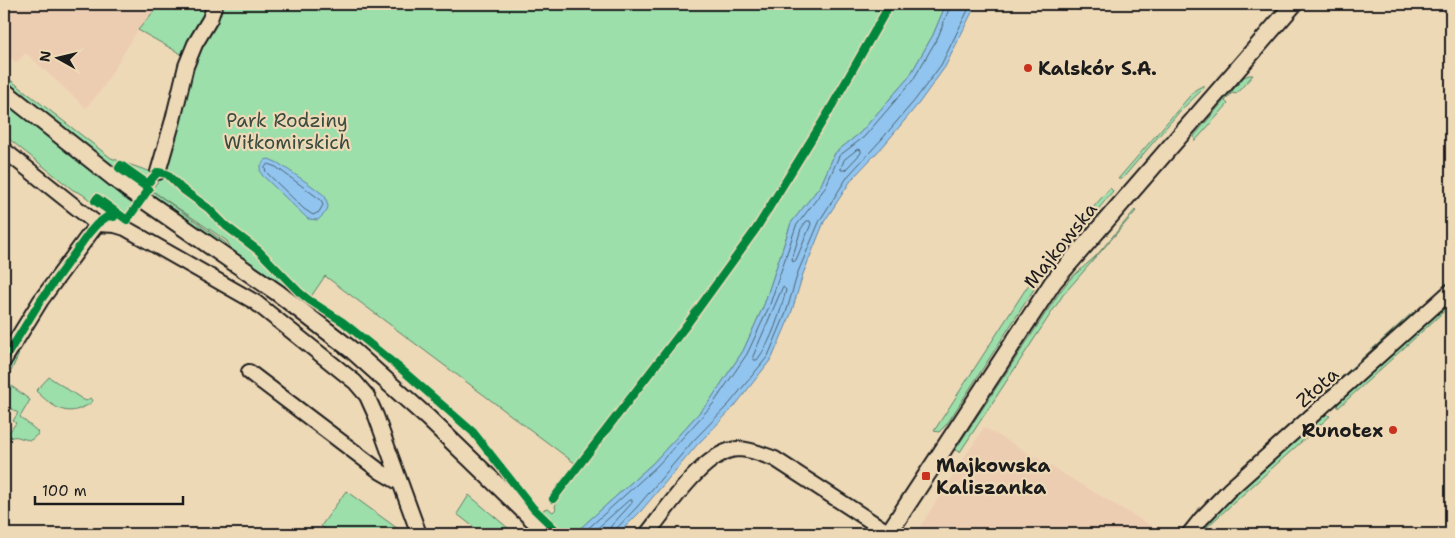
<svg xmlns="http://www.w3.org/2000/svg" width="1455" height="538" font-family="'Shantell Sans',sans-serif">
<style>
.built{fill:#edcdb2}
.green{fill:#9cdfab;stroke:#5c7e64}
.water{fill:#91c5ef;stroke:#62819b}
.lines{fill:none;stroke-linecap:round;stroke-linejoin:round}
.shore{stroke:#4b6070;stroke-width:1}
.minor-casing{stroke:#1c1c1c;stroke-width:18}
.major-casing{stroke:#1c1c1c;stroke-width:20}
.minor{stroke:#eed9b7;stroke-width:14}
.major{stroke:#eed9b7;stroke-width:16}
.cycleway-casing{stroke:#eed9b7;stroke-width:11}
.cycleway{stroke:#00873e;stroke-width:8}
.poi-dot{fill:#c8321e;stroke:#eed9b7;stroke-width:2}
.labels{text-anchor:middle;stroke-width:4.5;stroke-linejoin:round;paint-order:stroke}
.poi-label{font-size:19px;font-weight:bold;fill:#1c1c1c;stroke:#eed9b7;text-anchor:start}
.park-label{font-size:19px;fill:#3c4d40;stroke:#eed9b7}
.street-label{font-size:19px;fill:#1c1c1c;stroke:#eed9b7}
</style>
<rect width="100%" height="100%" fill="#eed9b7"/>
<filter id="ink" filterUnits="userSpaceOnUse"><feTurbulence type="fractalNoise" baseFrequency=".02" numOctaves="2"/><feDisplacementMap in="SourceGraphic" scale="10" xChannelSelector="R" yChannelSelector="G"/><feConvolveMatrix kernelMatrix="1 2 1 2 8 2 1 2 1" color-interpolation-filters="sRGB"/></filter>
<g filter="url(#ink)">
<path class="built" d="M4,4H160L138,30L100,92L86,108L26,53L16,63L4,52Z
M984,427L1165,534H915Z"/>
<path class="green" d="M160,4H438L451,12L453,8L446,4H886C840,86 794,169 740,247C689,322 631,393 576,464L325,276L306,304L232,251L227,241L151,190L226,243L223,249L147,197L4,84V75L111,158L154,173L151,190L160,179L177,121L192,60L138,30Z
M893,4H946L933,35L909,77L860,133L835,153L821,185L791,223L764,305L743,351L709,402L653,463L574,534H526L543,513L544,509L548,508L553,512L556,509L555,507L558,497L645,385L747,249L816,140Z
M1249,75H1253L1236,94L1232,93L1225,101L1228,104L1195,141L1194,136L1244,77Z
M1204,85V88L1180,111L1122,179H1118L1195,90Z
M4,99L137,202L124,220L101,203L100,205L113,215L108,214L82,194L73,190L4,135Z
M1110,188L1113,191L1050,268L1044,271L1039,270Z
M1135,210L1136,211L1063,295L960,452L955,450L1061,290L1071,278L1096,256Z
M1035,277L1037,280L1036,286L947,424L939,432L934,431L1027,287Z
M1451,301V305L1338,408L1337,401Z
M1413,312L1412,318L1195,519L1182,534H1178L1200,508L1225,483Z
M22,342L18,356L6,382L30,400L20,417L37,431L38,434L31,440C17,439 15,431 4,444V439L16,423L13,421L18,413L4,404V371Z
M49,377L82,399L86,401L90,398L93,400C89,406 85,406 79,409C62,416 48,402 36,391Z
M1324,413L1330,416L1208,526L1202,534H1197L1233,495Z
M346,491L405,534H332L321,526Z
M469,495L515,534H473L472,533L475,528L457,514Z"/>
<path class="water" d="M946,4H976L945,67L919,103L885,144L852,179L824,222L803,274L791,314L772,358L734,407L697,445L641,511L618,534H574L653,463L709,402L743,351L764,305L791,223L821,185L835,153L860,133L909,77L933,35Z
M269,159L278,163L312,186L325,196L328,206L327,211L318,220L308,219L262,175C258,169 261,165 265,160Z"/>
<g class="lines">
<path class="shore" d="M858,149L861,150V153L845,170H841V168L844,160Z
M268,164L276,167L321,200L323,205L319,212L313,215L304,209L266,172L265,168Z
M807,221H810L811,224L796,260L793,262L792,259L801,229Z
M783,287L786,290C780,313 772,341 757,360H754L753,357Z
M582,534L657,466L713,404L747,354L769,307L796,226L825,188L839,156L864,137L913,80L938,37L951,4
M591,534L629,500H632V503L611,526L608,534
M615,534L616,529L637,507L693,441L730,403L768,356L786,313L798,272L820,220L848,176L881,140L915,100L941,65L971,4"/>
<defs>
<path id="minor" d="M4,150L97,224L115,225L125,228L255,302L355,382L367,396L376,416L419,534
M158,172L173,120L186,66L195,44L210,19L215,4
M4,360L41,300L97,224
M249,372L381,472L400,483
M647,534C667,509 705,450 738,449C751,449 764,455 775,459L889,533
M1189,534L1201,519L1229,490L1451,291"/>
<path id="major" d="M4,91L128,189L278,293L353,351L428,418L548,534
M888,534L1053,282L1294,4"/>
</defs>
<use href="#minor" class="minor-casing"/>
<use href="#major" class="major-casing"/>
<use href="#minor" class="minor"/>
<use href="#major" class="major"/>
<defs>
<path id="cycleway" d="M4,360L41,300L89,233L97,224L108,216L114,217L115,215L95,201L97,198L127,220L149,189L119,168L121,165L145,182H149L158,172L167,174L182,189L208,208L226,226L259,251L299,292L309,300L343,322L401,369L473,432L533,508L560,534
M553,499L688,323L756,229L829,111L890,4"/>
</defs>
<use href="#cycleway" class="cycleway-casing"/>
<use href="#cycleway" class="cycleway"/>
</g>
</g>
<g class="poi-dot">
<circle cx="1028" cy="68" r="5"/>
<circle cx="1393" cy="430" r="5"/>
<rect x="921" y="471" width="10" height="10" rx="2.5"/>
</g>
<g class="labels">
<g class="poi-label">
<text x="1038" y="75">Kalskór S.A.</text>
<text x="1383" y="437" text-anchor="end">Runotex</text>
<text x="936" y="472">Majkowska<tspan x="936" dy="22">Kaliszanka</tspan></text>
</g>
<g class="park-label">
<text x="287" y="127">Park Rodziny<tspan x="287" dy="22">Wiłkomirskich</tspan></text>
</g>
<g class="street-label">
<text transform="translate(1060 245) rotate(-51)" y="7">Majkowska</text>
<text transform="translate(1317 387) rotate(-42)" y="7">Złota</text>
</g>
</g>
<rect width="1455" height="538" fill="none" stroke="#eed9b7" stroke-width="20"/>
<rect x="10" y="10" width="1435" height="518" fill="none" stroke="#1c1c1c" stroke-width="2" filter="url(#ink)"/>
<g transform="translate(58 58) rotate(278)" stroke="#eed9b7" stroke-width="4" paint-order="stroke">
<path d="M0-4L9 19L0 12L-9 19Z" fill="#1c1c1c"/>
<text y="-8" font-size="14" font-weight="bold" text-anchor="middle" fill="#1c1c1c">N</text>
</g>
<path d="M35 496v8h148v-8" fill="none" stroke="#1c1c1c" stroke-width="2.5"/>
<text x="42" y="496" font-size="15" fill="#1c1c1c" stroke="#eed9b7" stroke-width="4" paint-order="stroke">100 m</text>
</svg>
